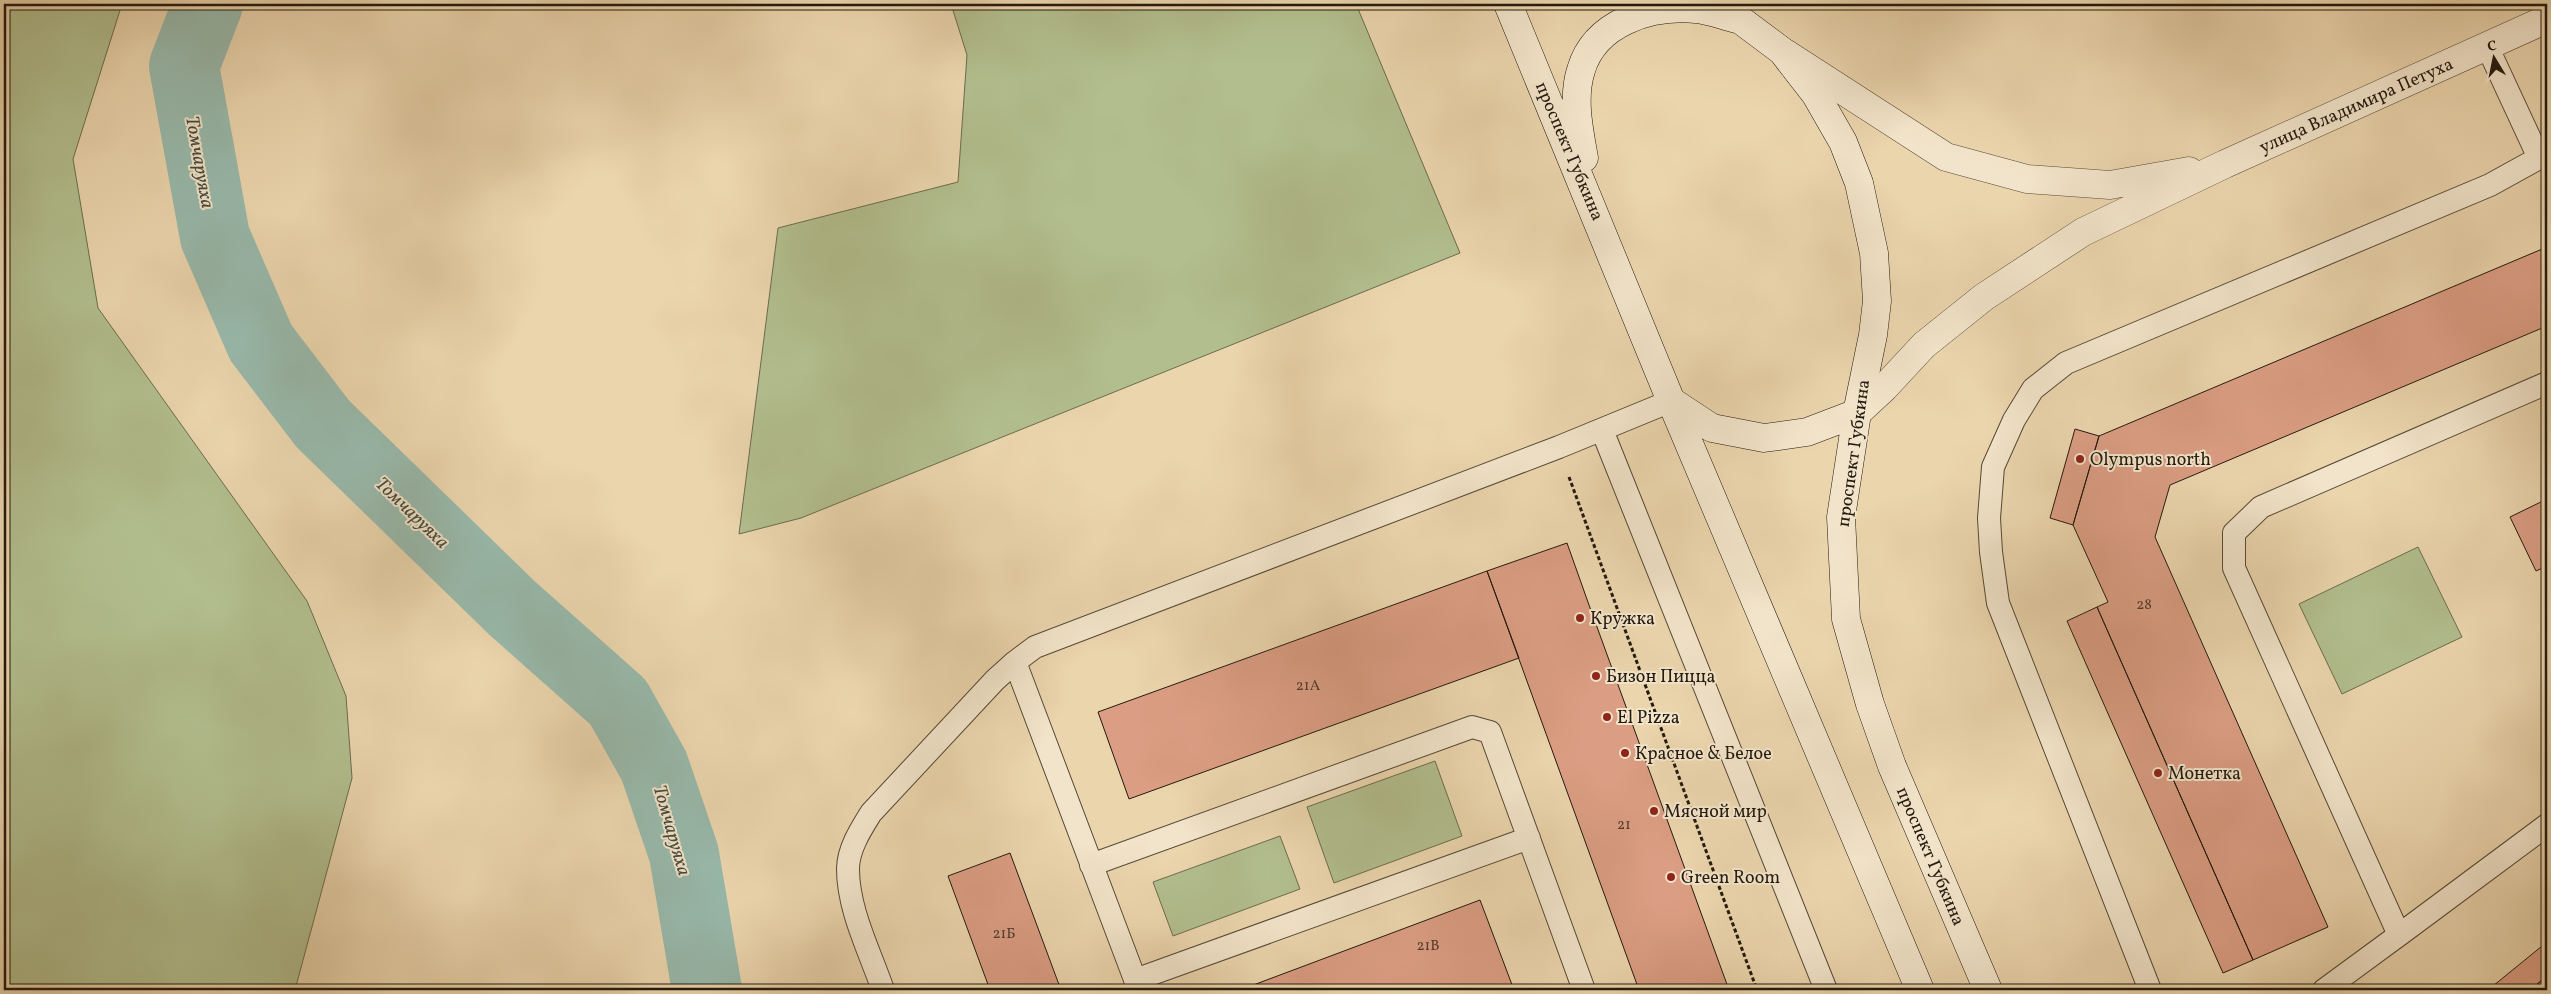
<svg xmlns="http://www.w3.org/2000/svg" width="2551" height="994" font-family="Vollkorn,serif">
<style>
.green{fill:#b2be8e;stroke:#6a6c4e}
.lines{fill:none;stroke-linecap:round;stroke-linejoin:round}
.river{stroke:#98b9ab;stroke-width:70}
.building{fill:#db9d83;stroke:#231a0f}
.service-casing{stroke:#554936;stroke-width:24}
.tertiary-casing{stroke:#554936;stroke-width:29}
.secondary-casing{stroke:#231a0f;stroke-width:29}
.path{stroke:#231a0f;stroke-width:3;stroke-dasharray:4 2.5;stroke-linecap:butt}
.service{stroke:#f2e4ca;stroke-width:22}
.tertiary{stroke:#f2e4ca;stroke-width:28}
.secondary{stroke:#f2e4ca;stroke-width:28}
.poi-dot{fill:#8f2418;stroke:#f2e4ca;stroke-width:2}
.labels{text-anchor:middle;stroke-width:4;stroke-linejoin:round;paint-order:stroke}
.number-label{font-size:15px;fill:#513b2c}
.street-label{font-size:18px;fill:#231a0f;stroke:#f2e4ca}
.poi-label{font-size:18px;fill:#231a0f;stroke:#f2e4ca;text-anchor:start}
.water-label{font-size:19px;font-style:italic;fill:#464a3e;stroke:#f2e4ca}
</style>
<rect width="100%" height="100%" fill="#ebd5ad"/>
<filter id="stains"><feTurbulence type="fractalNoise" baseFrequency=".004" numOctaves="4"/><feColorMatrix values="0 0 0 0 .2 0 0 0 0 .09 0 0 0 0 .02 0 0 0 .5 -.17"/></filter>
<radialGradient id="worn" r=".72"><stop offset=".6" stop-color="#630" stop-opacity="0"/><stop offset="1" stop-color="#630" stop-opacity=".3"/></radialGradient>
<path class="green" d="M4,4H122L73,159L98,308L307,601L346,696L352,778L295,990H4Z
M951,4H1356L1460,253L801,518L739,534L778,228L958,182L967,55Z
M2418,547L2462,637L2342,694L2299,604Z
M1435,761L1462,836L1334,883L1307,807Z
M1280,836L1300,889L1173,936L1153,882Z"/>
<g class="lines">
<path class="river" d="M208,4L184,66L215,237L261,343L323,424L512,608L618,702L654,766L684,854L707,990"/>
</g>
<path class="building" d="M2547,247V326L2170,485L2155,537L2328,927L2253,960L2097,607L2108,602L2073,525L2099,436Z
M2075,429L2099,436L2073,525L2050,518Z
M2547,499V566L2536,571L2510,517Z
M1567,543L1589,605L1729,990H1639L1487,571Z
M1487,571L1519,658L1129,799L1098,712Z
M2097,607L2253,960L2223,973L2067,621Z
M1010,853L1061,990H990L948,876Z
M1480,900L1514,990H1240Z
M2547,942V976L2530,990H2488Z
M2547,976V990H2530Z"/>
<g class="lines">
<defs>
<path id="service" d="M1602,430L1826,990
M1091,865L1472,727L1490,732L1584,990
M2399,935L2547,825
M1135,980L1529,838
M883,990C870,952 848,910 848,869C848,849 861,829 871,813L995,680L1015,662
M1139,990L1015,662L1035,647L1559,447L1671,401
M2150,990L1998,603L1991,552L1989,518L1993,467L2014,420L2033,389L2066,363L2490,185L2539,158L2487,46
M2324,990L2399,935L2234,568V533L2261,507L2547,383"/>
<path id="tertiary" d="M1785,53L1946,157L2027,179L2110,185L2189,171
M1857,413L1885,387L1924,345L1984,297L2083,232L2225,164L2547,19"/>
<path id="secondary" d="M1508,4L1671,401L1920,990
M1719,4L1782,51L1816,95L1843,142L1859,183L1874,253L1877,301L1873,335L1857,413L1841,517L1846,619L1870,704L1892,766L1988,990
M1584,158C1579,130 1572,98 1581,70C1595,22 1651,5 1696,9C1710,10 1724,16 1737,19
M1671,401L1712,428L1764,438L1807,432L1857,413"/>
</defs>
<use href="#service" class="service-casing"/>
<use href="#tertiary" class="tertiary-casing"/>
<use href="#secondary" class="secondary-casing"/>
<path class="path" d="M1569,477L1757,990"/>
<use href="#service" class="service"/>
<use href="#tertiary" class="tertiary"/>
<use href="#secondary" class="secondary"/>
</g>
<g class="poi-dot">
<circle cx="2080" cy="459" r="5"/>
<circle cx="1580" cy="618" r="5"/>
<circle cx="1596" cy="676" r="5"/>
<circle cx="1607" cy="717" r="5"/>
<circle cx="1625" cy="753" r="5"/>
<circle cx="2158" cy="773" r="5"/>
<circle cx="1654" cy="811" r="5"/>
<circle cx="1671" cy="877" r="5"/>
</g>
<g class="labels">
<g class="number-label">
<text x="2144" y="609">28</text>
<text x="1308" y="690">21А</text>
<text x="1624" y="829">21</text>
<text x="1004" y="938">21Б</text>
<text x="1428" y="950">21В</text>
</g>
<g class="street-label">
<text transform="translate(2356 105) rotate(-24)" y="6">улица Владимира Петуха</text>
<text transform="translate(1570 151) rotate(67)" y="6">проспект Губкина</text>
<text transform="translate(1853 453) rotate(-82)" y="6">проспект Губкина</text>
<text transform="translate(1931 856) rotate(67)" y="6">проспект Губкина</text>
</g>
<g class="poi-label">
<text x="2090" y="465">Olympus north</text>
<text x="1590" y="624">Кружка</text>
<text x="1606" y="682">Бизон Пицца</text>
<text x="1617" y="723">El Pizza</text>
<text x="1635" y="759">Красное &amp; Белое</text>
<text x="2168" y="779">Монетка</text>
<text x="1664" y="817">Мясной мир</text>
<text x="1681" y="883">Green Room</text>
</g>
<g class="water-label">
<text transform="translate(201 162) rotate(80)" y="7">Томчаруяха</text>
<text transform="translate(413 512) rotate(44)" y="7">Томчаруяха</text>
<text transform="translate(673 830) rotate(74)" y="7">Томчаруяха</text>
</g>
</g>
<rect width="2551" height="994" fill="none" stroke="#ebd5ad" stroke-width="20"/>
<rect x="5" y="5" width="2541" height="984" fill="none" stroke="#231a0f" stroke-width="2.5"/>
<rect x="10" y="10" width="2531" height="974" fill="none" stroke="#231a0f"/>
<g transform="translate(2494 58) rotate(350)" stroke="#f2e4ca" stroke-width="4" paint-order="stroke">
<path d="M0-4L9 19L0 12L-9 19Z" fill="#231a0f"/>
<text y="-8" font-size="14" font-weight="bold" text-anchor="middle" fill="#231a0f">С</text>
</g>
<rect width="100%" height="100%" filter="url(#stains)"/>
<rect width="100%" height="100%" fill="url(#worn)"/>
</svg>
